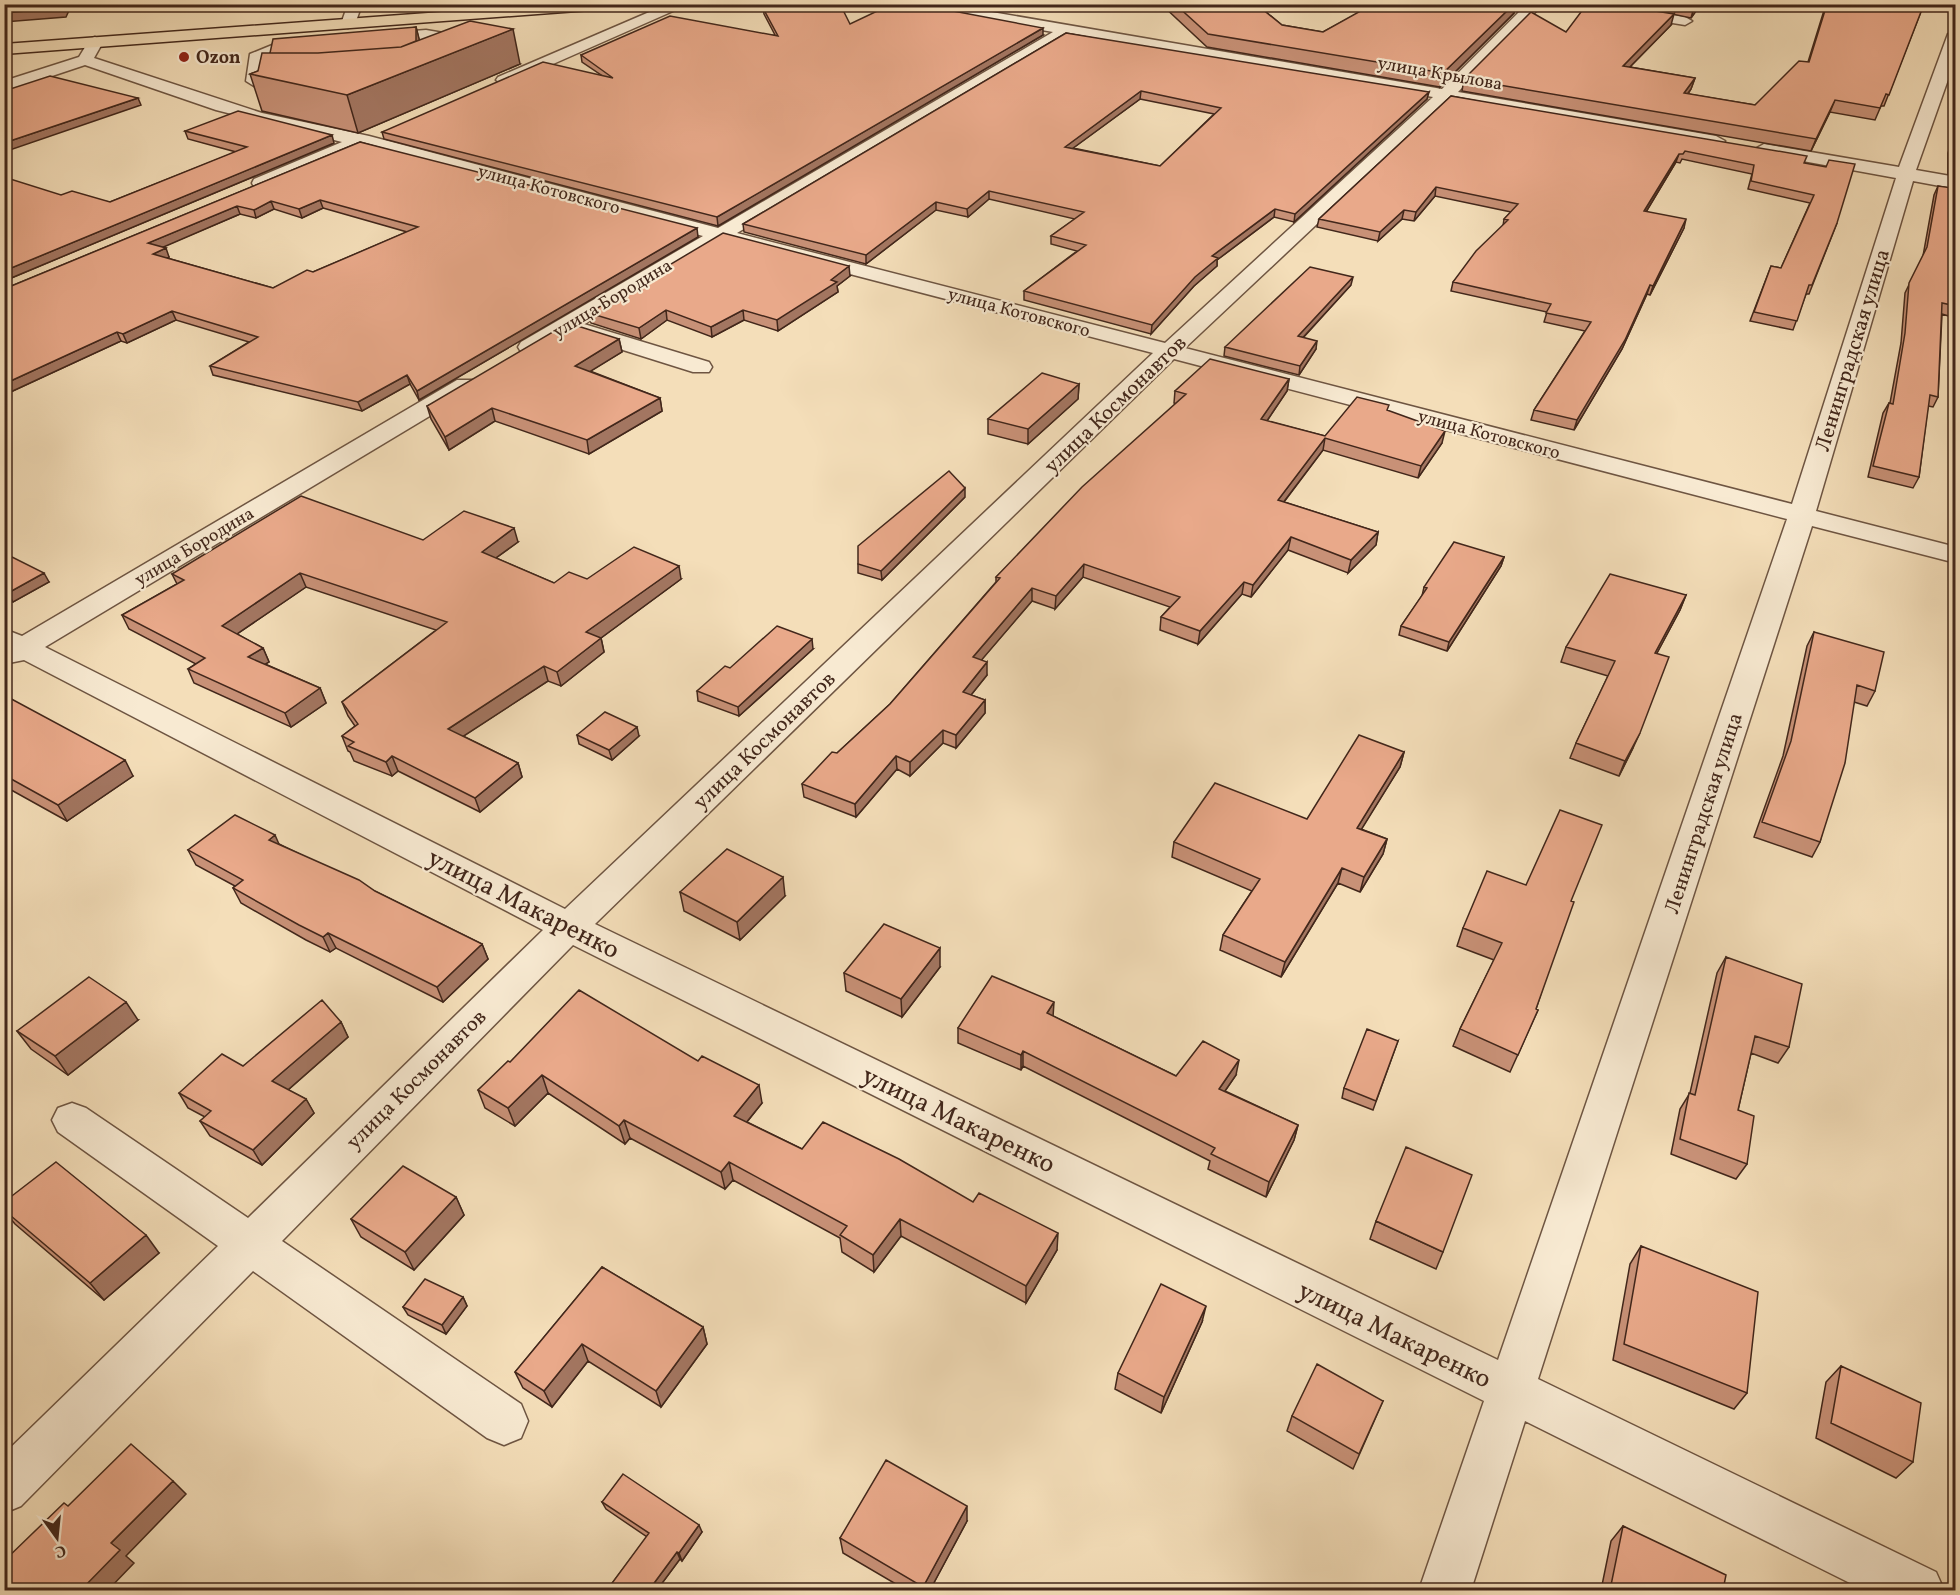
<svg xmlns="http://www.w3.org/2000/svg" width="1960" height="1595" font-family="Vollkorn,serif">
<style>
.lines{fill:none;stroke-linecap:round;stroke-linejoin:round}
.minor-casing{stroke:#6e5542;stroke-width:3}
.major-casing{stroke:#42271b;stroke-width:3}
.minor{fill:#f8ead2;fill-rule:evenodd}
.major{fill:#f4deb9;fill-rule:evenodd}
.wall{fill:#c89177;stroke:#42271b;stroke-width:1.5;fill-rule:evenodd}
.shaded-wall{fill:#a37661;stroke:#42271b;stroke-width:1.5}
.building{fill:#e9a98a;stroke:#42271b;stroke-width:1.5;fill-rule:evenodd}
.poi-dot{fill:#8f2418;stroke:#f8ead2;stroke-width:2}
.labels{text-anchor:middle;stroke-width:4.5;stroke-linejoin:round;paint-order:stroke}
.far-poi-label{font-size:18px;font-weight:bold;fill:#42271b;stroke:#f8ead2;text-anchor:start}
.far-street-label{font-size:18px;fill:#42271b;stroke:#f8ead2}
.street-label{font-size:21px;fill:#42271b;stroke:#f8ead2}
.near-street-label{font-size:26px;fill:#42271b;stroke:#f8ead2}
</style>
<rect width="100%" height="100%" fill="#f4deb9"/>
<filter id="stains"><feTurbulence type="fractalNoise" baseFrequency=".00333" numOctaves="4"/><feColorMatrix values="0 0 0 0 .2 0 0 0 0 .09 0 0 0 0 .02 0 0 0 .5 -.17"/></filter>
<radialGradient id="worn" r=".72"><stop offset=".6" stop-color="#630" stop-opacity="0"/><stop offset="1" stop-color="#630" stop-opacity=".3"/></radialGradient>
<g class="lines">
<defs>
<path id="minor" d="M348,4H362L355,24L348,28L341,24Z
M668,4H689L510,83L504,85L496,80L498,77Z
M910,4H945L1442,89L1527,4H1543L1458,92L1716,136L1725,141L1722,145L1716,146L1449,100L1185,348L1792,504L1896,178L1764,154L1755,149L1764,144L1899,167L1948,34L1956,30V57L1916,170L1956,177V189L1913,181L1816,511L1956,547V563L1812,526L1538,1379L1936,1572L1944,1590H1864L1525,1421L1471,1590H1419L1484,1401L573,945L282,1241L521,1404L528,1421L521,1438L504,1445L487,1438L253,1271L21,1506L4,1513V1454L218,1246L58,1132L52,1120L58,1108L72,1103L86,1108L248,1218L543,930L24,660L4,664V629L22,636L457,380H473L477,385L473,390L45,647L565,909L1153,353L723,241L584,324L709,362L712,367L709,372H693L569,333L529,354L521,352L518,347L521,342L703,236L362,147L261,189L254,187L252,183L254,179L342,142L216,110L85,65L4,92V81L79,57L90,39L95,37L103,42L94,58L262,113L369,136L718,228L1053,32L917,8ZM1070,35L1433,97L1165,343L737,233ZM1174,359L1787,519L1498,1360L595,924Z
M1610,4L1685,17L1692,21L1685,25L1586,9L1579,5Z
M426,30L473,38L481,43L473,48L426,40L373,44L365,39L373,34Z
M315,39L323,44L320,47L285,50L264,59L262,76L297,78L299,81L297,84L254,86L246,81L250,54L282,41Z"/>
<path id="major" d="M551,4H624L617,8L4,54V44Z"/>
</defs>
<use href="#minor" class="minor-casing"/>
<use href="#major" class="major-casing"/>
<use href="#minor" class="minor"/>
<use href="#major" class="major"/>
</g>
<path class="wall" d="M1161,4H1256L1282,25L1323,32L1364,10L1357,4H1516L1514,13L1440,87L1207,47Z
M1624,4H1701L1691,18Z
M1826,4H1924L1884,106H1881L1875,120L1830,112L1811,151L1462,91L1464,79L1566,32L1671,25L1630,67L1695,78L1691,89L1688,94L1755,105L1808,62Z
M763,8L850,24L1043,35L718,226L384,139L382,132L601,75L582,62L581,55L775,35L764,14Z
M416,27L419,40L520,64L358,133L262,111L250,74L258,71L270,53Z
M1066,33L1427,99L1294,222L1274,217L1217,260V266L1194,286L1151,334L1024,300V291L1077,251L1051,244V236L1075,219L989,199L968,217L936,210L866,264L744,232L743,224ZM1140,99L1214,114L1160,166L1073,148Z
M1451,96L1805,163L1837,223L1809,294H1806L1793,330L1750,321L1771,266L1781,268L1810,203L1748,189L1752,174L1682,159L1680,163L1676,162L1646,212L1684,228L1650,295L1647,294L1622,349L1574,430L1531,420L1534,410L1585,331L1544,322L1547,312L1451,291L1453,282L1503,226L1504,219L1511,212L1435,196L1414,221L1402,219L1378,241L1317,227L1319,219Z
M1956,125V175L1948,174V153Z
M185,131L334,143L4,281L61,195L110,202L236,152L188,139Z
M360,142L698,237L419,400L410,384L362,411L213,375L210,366L249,342L176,320L127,343L121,341L4,395V289ZM323,208L407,232L313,272L273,288L167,258L169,257L162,247L240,214L256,218L274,209L302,218Z
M1952,180H1956V310L1952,317L1942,314L1938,397L1933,407L1928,406L1919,477L1913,488L1868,477L1883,413L1889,403H1890L1901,343L1905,293L1923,256L1934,195L1938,186L1949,188Z
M850,276L837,286L838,292L778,331L744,320L712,337L667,320L641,339L591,323L589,313Z
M1351,285L1303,338L1316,349L1299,375L1224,356L1225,347Z
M619,339L622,352L590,371L660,398L662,411L589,454L495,421L449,450L431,419L427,406Z
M1289,379L1287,391L1267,421L1325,436L1388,411L1442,443L1418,478L1323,450L1284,502L1378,532L1376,545L1348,573L1288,550L1251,597L1242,594L1198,644L1160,630L1161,617L1170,607L1083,577L1055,609L1032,601L981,660L987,675L971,695L985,700V713L956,748L943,743L910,776L897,769L856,817L804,797L802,784L837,753L890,704L996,582V577L1176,404L1174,403L1175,391Z
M1079,384L1078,399L1028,444L988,434V419Z
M965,497L882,580L858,573V564Z
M423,540L518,542L496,558L554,583L587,579H681L601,638L604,652L561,686L548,681L463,736L518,763L522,777L480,812L398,771L392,776L354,761L350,752L348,751L342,736L355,726L348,716L342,702L436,630L306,587L237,634L263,648L269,662L265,664L320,688L326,703L291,727L194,683L188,669L196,664L129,629L122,615L177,584L172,574Z
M4,553L49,582L13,602L4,597Z
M1504,557L1501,566L1447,651L1399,635L1401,626L1422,596L1424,587Z
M1686,595L1680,610L1657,653L1633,748L1619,776L1570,758L1576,743L1608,676L1561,662L1566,647Z
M1814,632L1875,691L1867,706L1854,702L1820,842L1812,857L1754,837L1783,756L1807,646Z
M813,649L739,716L698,701L697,691L730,668Z
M4,695L133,776L67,821L4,786Z
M577,735L639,736L612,760L579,744Z
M1404,752L1400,767L1361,829L1387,839L1383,854L1360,892L1338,883L1281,977L1220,950L1223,935L1252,891L1172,857L1174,842L1307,819Z
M279,844L482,944L488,959L443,1002L336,948L330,952L306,940L241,903L233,888L235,886L196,865L188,850Z
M680,892L785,896L740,940L684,911Z
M1571,901L1536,1009L1538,1010L1510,1072L1453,1046L1460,1029L1494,960L1457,946L1463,928Z
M1726,957L1789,1047L1778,1063L1751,1053L1738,1110L1747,1164L1736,1179L1671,1154L1680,1109L1690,1093L1717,973Z
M940,967L902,1017L846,991L844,973Z
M1053,1016L1176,1076L1236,1075L1225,1091L1298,1125L1294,1140L1266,1197L1208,1169L1210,1161L1023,1066L1021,1070L958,1043V1028Z
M138,1020L68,1075L31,1049L17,1031Z
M341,1022L348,1037L288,1090L306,1099L314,1113L262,1165L210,1136L200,1121L205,1117L188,1108L179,1093L243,1066Z
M1398,1041L1373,1110L1342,1098L1344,1088Z
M510,1062L762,1103L747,1122L802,1149L1057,1250L1026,1303L901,1236L874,1272L842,1252L840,1238L733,1180L725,1189L630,1138L625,1144L548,1093L515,1126L485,1108L478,1090Z
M456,1197L464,1215L414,1270L361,1237L351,1219Z
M4,1202L159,1253L104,1300L15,1224L4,1211Z
M1376,1221L1443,1252L1436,1269L1370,1239Z
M1641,1246L1747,1393L1734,1409L1613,1360L1630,1264Z
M602,1267L703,1327L707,1344L661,1407L588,1361L552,1407L523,1388L515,1372Z
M463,1297L467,1306L446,1334L408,1315L403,1307Z
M1202,1322L1161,1413L1115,1389L1118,1373Z
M1841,1366L1913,1462L1896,1478L1816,1438L1826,1382Z
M1383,1401L1353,1469L1287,1431L1292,1416Z
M602,1502L702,1532L682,1561L680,1559L657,1590H607L647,1537L606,1509Z
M967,1521L930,1590H906L843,1553L840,1538Z
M1623,1526L1723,1590H1601L1611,1541Z"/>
<path class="shaded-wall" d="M64,4H72L66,17L4,22V13Z
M1514,4H1516L1514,13L1440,87L1443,73Z
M1696,4H1701L1691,18L1694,7Z
M1674,14L1671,25L1620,77L1623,66Z
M416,27L421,46L329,75Z
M1043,28V35L718,226L717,217Z
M513,29L520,64L358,133L347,95Z
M1695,78L1691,89L1680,104L1684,93Z
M1141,91L1140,99L1065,154V147Z
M1429,92L1427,99L1294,222L1295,214Z
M138,98L141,105L4,152V143Z
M1835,100L1830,112L1811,151L1816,139Z
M332,135L334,143L4,281V271Z
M1679,154L1676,162L1641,220L1644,211Z
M1436,187L1435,196L1414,221L1416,212Z
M989,191V199L968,217L967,209Z
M320,200L323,208L302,218L299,209Z
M271,201L274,209L256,218L254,210Z
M936,202V210L866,264V255Z
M237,206L240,214L152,252L148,243Z
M1275,209L1274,217L1217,260V266L1194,286L1151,334L1152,325L1212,256Z
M1404,210L1402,219L1378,241L1380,232Z
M1686,219L1684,228L1650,295L1653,286Z
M697,228L698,237L419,400L417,391Z
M166,248L169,257L156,263L153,254Z
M849,266L850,276L837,286L838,292L778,331L777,320Z
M1353,277L1351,285L1296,345L1298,336Z
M1650,285L1647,294L1622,349L1574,430L1577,420Z
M666,310L667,320L641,339L639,328Z
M743,310L744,320L712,337L711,327Z
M172,311L176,320L127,343L123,334Z
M117,332L121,341L4,395V384Z
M619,339L622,352L578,379L575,366Z
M1317,341L1316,349L1299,375L1300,366Z
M407,375L410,384L362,411L358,402Z
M1289,379L1287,391L1260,431L1261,419Z
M1079,384L1078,399L1028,444V429Z
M660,398L662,411L589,454L587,440Z
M492,408L495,421L449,450L445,437Z
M1445,431L1442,443L1418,478L1421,466Z
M1325,438L1323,450L1276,512L1278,500Z
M965,488V497L882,580L881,571Z
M514,528L518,542L486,565L482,552Z
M1378,532L1376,545L1348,573L1351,560Z
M1291,537L1288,550L1251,597L1253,585Z
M1504,557L1501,566L1447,651L1449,642Z
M1084,564L1083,577L1055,609L1056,596Z
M679,566L681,579L590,646L586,632Z
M44,573L49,582L13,602L8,593Z
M300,573L306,587L228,640L222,626Z
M1244,582L1242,594L1198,644L1200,631Z
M1032,588V601L973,670V657Z
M1686,595L1680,610L1649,668L1655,653Z
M601,638L604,652L561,686L557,672Z
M812,639L813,649L739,716L738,707Z
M263,648L269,662L254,671L248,657Z
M987,662V675L963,705V692Z
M544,666L548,681L453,743L448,729Z
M320,688L326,703L291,727L285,713Z
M985,700V713L956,748V735Z
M637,727L639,736L612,760L609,750Z
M943,730V743L910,776V762Z
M1640,733L1633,748L1619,776L1625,761Z
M1404,752L1400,767L1353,843L1357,828Z
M392,756L398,771L392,776L386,762Z
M896,756L897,769L856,817L855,804Z
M125,760L133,776L67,821L58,805Z
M518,763L522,777L480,812L475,798Z
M275,835L282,851L269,840Z
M1387,839L1383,854L1360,892L1364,877Z
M1342,868L1338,883L1281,977L1285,962Z
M783,877L785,896L740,940L737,922Z
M328,933L336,948L330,952L323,937Z
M482,944L488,959L443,1002L437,987Z
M940,948V967L902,1017L901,999Z
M126,1002L138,1020L68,1075L55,1056Z
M1054,1002L1053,1017L1047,1013Z
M341,1022L348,1037L281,1096L272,1081Z
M1023,1051V1066L1021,1070V1055Z
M1239,1060L1236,1075L1216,1104L1219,1089Z
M542,1075L548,1093L515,1126L508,1108Z
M759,1085L762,1103L737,1134L734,1116Z
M306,1099L314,1113L262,1165L253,1150Z
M624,1120L630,1138L625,1144L619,1126Z
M1298,1125L1294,1140L1266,1197L1269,1182Z
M729,1162L733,1180L725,1189L721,1172Z
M456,1197L464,1215L414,1270L405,1252Z
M900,1219L901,1236L874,1272L873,1255Z
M1058,1233L1057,1250L1026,1303V1286Z
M146,1235L159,1253L104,1300L90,1283Z
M463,1297L467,1306L446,1334L442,1325Z
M1206,1306L1202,1322L1161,1413L1164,1397Z
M703,1327L707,1344L661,1407L656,1391Z
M582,1344L588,1361L552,1407L544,1391Z
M173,1481L186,1494L126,1556L134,1563L108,1590H81L111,1543Z
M967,1506V1521L930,1590H923V1587Z
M699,1525L702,1532L682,1561L679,1553Z
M677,1552L680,1559L657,1590H649Z"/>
<path class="building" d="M4,4H64L62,8L4,13Z
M804,4H840L850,24L892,4H916L1043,28L717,217L382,132L543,62L613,78L581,55L670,16L778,36L763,8Z
M1175,4H1256L1282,25L1323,32L1373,4H1514L1443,73L1208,34Z
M1587,4H1612L1674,14L1623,66L1695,78L1684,93L1755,105L1799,61L1809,62L1827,4H1924L1889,95L1886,94L1880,108L1835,100L1816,139L1464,79L1531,12L1566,32Z
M1680,4H1696L1694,7Z
M470,21L513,29L347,95L250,74L258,71L262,53H318L401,47Z
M416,27V41L401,47L318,53H270L273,39Z
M1066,33L1429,92L1295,214L1275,209L1212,256L1218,258L1195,277L1152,325L1024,291L1086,245L1051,236L1084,212L989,191L967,209L936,202L866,255L743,224ZM1141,91L1221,108L1160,166L1065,147Z
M50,76L138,98L4,143V91Z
M1451,96L1807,156L1804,163L1826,167L1829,160L1855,164L1837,223L1812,285H1809L1797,321L1754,312L1771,266L1781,268L1814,195L1751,181L1754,165L1685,151L1683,154H1679L1644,211L1686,219L1653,286L1650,285L1625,340L1577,420L1534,410L1591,322L1546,313L1551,304L1453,282L1476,251L1508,220L1504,219L1518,204L1436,187L1416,212L1404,210L1380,232L1319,219Z
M238,111L332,135L4,271V177L61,195L72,191L110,202L247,147L185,131Z
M1956,132V165L1952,164V144Z
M360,142L697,228L417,391L407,375L358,402L210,366L258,337L172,311L123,334L117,332L4,384V289ZM320,200L418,227L313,272L307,270L273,288L153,254L166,248L148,243L237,206L254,210L271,201L299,209Z
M1952,180H1956V306L1942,303L1938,397L1930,395L1919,477L1873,466L1889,403L1893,404L1905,333L1909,283L1927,247L1938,186L1952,188Z
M723,233L849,266L831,280L837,282L777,320L743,310L711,327L666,310L639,328L589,313Z
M1310,267L1353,277L1298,336L1317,341L1300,366L1225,347Z
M568,323L619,339L575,366L660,398L587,440L492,408L445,437L427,406Z
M1210,359L1289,379L1261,419L1325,436L1357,397L1389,405L1387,410L1445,431L1421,466L1325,438L1278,500L1378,532L1351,560L1291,537L1253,585L1244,582L1200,631L1161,617L1180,597L1084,564L1056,596L1032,588L973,657L987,662L963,692L985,700L956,735L943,730L910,762L896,756L855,804L802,784L832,752L837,753L890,704L1000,578L996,577L1082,487L1186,394L1175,391Z
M1042,373L1079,384L1028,429L988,419Z
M949,471L965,488L881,571L858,564V546Z
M301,496L423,540L464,511L514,528L482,552L554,583L569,572L587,579L634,547L679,566L586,632L601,638L557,672L544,666L448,729L518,763L475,798L392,756L386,762L348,746L354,742L342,736L358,724L342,702L447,622L300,573L222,626L263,648L248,657L320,688L285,713L188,669L205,658L122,615L184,580L172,574Z
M1454,542L1504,557L1449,642L1401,626L1427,588L1424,587Z
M4,553L44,573L8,593L4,591Z
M1610,574L1686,595L1655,653L1669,657L1640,733L1625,761L1576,743L1615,661L1566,647Z
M777,626L812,639L738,707L697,691L725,666L730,668Z
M1814,632L1884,652L1875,691L1857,685L1845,763L1820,842L1762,822L1791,741Z
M4,695L125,760L58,805L4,775Z
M605,712L637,727L609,750L577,735Z
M1359,735L1404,752L1357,828L1387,839L1364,877L1342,868L1285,962L1223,935L1260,879L1174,842L1215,783L1307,819Z
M1560,810L1602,825L1571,901L1574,902L1536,1009L1538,1010L1518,1055L1460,1029L1502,943L1463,928L1487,871L1526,885Z
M235,815L275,835L269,840L359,880L375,891L482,944L437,987L328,933L323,937L299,925L233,888L243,880L188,850Z
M727,849L783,877L737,922L680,892Z
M884,924L940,948L901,999L844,973Z
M1726,957L1802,984L1789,1047L1755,1036L1738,1110L1754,1116L1747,1164L1680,1139L1689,1093L1695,1095Z
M992,976L1054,1002L1047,1013L1176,1076L1203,1041L1239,1060L1219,1089L1298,1125L1269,1182L1211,1154L1215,1148L1023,1051L1021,1055L958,1028Z
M89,977L126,1002L55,1056L17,1031Z
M579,990L698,1061L702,1056L759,1085L734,1116L802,1149L823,1122L899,1159L973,1202L979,1193L1058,1233L1026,1286L900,1219L873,1255L840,1235L847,1226L729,1162L721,1172L624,1120L619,1126L542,1075L508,1108L478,1090L508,1061L510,1062Z
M322,1000L341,1022L272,1081L306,1099L253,1150L200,1121L211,1111L179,1093L222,1054L243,1066Z
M1367,1029L1398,1041L1376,1101L1344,1088Z
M1406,1147L1472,1175L1443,1252L1376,1221Z
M56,1162L146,1235L90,1283L4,1210V1202Z
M403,1166L456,1197L405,1252L351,1219Z
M1641,1246L1758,1292L1747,1393L1624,1344Z
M602,1267L703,1327L656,1391L582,1344L544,1391L515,1372Z
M425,1279L463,1297L442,1325L403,1307Z
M1161,1284L1206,1306L1164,1397L1118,1373Z
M1317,1364L1383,1401L1359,1454L1292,1416Z
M1841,1366L1921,1403L1913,1462L1831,1423Z
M131,1444L173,1481L111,1543L120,1550L81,1590H4V1561L64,1503L68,1506Z
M886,1460L967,1506L923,1587L840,1538Z
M623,1474L699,1525L679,1553L677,1552L649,1590H607L649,1533L602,1502Z
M1623,1526L1726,1575L1723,1590H1610Z"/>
<circle class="poi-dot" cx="184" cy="57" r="6"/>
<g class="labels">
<g class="far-poi-label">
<text x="196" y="63">Ozon</text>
</g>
<g class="far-street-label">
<text transform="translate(1440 73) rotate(10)" y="6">улица Крылова</text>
<text transform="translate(549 189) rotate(15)" y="6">улица Котовского</text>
<text transform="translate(612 298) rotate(-31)" y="6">улица Бородина</text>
<text transform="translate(1019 312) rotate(15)" y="6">улица Котовского</text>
<text transform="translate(1489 434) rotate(15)" y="6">улица Котовского</text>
<text transform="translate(194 546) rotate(-31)" y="6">улица Бородина</text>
</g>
<g class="street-label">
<text transform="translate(1852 350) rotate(-73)" y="7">Ленинградская улица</text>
<text transform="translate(1115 404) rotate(-44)" y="7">улица Космонавтов</text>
<text transform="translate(764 740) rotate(-44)" y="7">улица Космонавтов</text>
<text transform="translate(1703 813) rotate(-72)" y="7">Ленинградская улица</text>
<text transform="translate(416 1079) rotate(-45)" y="7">улица Космонавтов</text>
</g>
<g class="near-street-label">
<text transform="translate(524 903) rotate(27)" y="9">улица Макаренко</text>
<text transform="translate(959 1119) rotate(26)" y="9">улица Макаренко</text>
<text transform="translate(1395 1334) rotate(26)" y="9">улица Макаренко</text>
</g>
</g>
<rect width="1960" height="1595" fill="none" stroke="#f4deb9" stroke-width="24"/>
<rect x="6" y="6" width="1948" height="1583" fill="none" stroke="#42271b" stroke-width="3"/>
<rect x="12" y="12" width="1936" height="1571" fill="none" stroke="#42271b" stroke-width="1.5"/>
<g transform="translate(57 1538) rotate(165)" stroke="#f8ead2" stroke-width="4.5" paint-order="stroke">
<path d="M0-4.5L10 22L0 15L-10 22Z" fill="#42271b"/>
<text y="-9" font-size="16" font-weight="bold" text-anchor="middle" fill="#42271b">С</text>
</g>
<rect width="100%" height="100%" filter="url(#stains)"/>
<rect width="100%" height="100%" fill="url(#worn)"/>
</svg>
